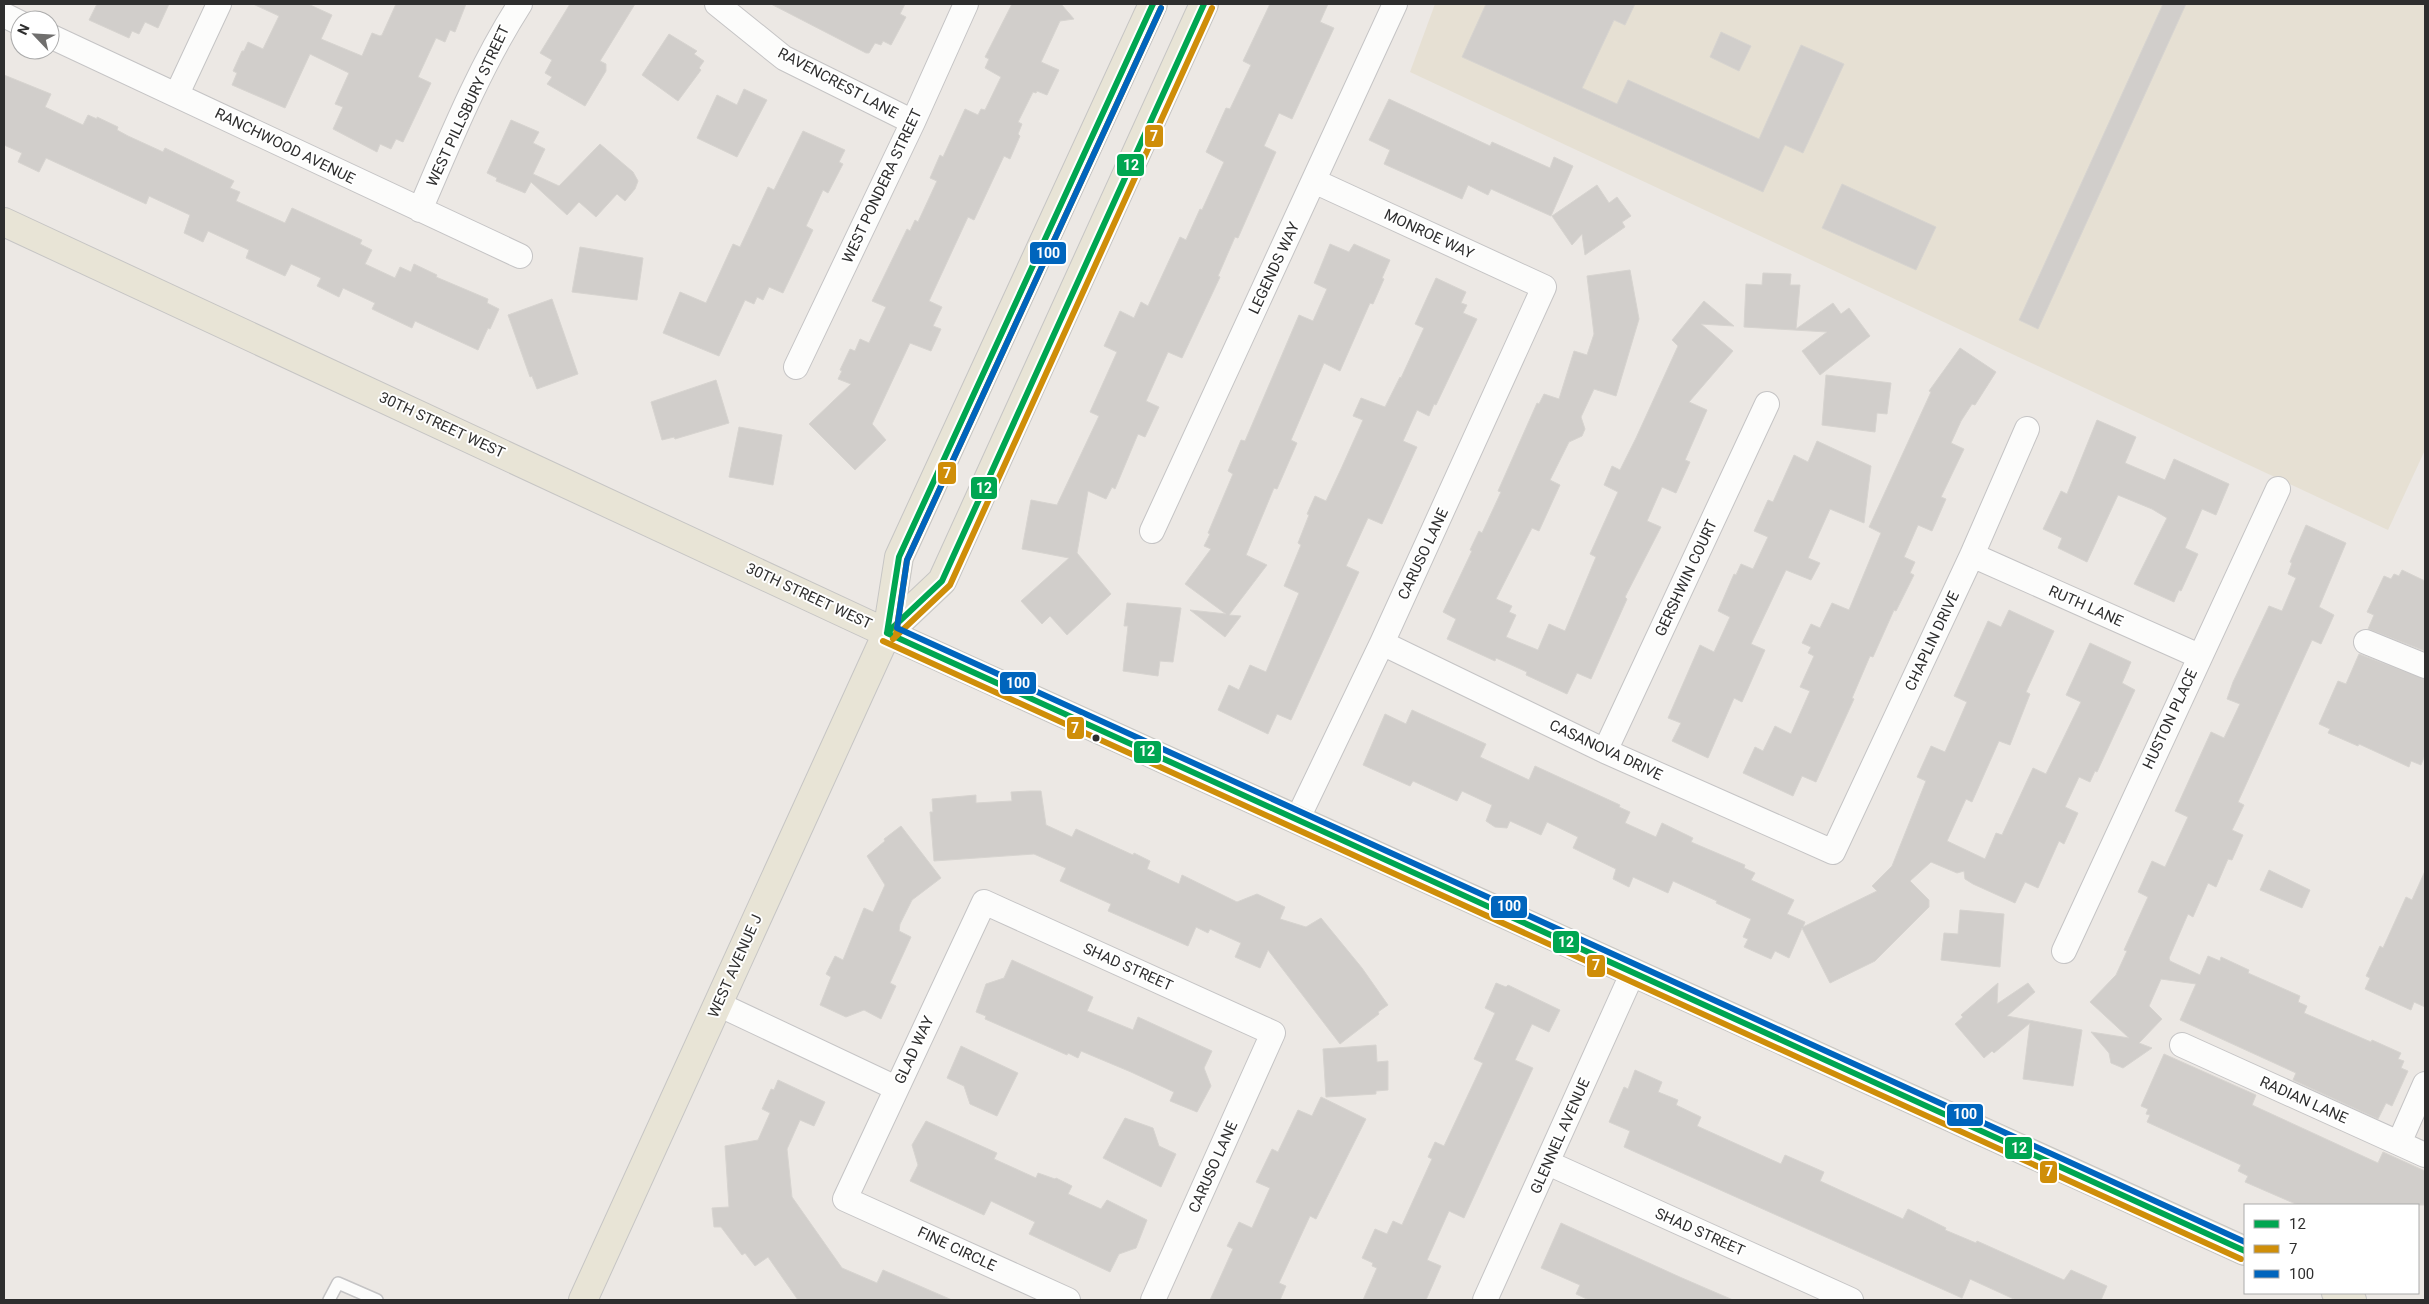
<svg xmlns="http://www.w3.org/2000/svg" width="2429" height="1304" font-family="Roboto,sans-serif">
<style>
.education{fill:#e6e0d3}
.building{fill:#d1cecb;stroke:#d7d4d0}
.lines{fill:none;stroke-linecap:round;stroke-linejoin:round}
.service-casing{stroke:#c5c4c5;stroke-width:14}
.minor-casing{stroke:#c5c4c5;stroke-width:26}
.primary-casing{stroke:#c6c5c4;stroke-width:30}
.service{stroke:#fcfcfb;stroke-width:11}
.minor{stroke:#fcfcfb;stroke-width:24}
.primary{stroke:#e8e4d6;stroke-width:28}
.bus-1-casing{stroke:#fff;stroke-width:10}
.bus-2-casing{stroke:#fff;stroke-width:10}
.bus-3-casing{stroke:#fff;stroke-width:10}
.bus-1{stroke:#00a651;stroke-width:6}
.bus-2{stroke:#cf8e09;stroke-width:6}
.bus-3{stroke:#0065bd;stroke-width:6}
.bus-dot{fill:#2e2e2e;stroke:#fff;stroke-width:2}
.labels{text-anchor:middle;stroke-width:4;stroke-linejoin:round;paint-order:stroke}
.street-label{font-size:15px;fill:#2e2e2e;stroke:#fff}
.line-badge{stroke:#fff;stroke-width:2}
.badge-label{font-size:14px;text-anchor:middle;font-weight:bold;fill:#fff}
</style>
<rect width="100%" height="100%" fill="#ece8e4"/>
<path class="education" d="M1435,4H2425V450L2388,530L1410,72Z"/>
<path class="building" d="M97,4H169L158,28L145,22L139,34L132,31L129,38L89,20Z
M253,4H308L332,15L321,39L362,56L372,33L380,36L382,35L396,4H466L455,32L450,30L445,42L436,38L418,77L431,83L403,142L396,139L391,149L380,144L377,152L333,129L343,107L335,104L349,73L310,54L285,108L232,85L237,73L233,71L242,51H244L248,42L263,49L279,16Z
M570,4H635L600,61L606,64V71L585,106L547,84L552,77L545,73L552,60L540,53Z
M771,4H905L900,14L906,17L891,45L883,41L881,45L875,43L869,53H866Z
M1012,4H1061L1074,19L1060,21L1041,62L1059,70L1047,95L1037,91L1036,93L1033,92L1018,122L1022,124L1018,134L1020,136L1010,159L1004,156L974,220L968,217L929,301L942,307L933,326L941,329L931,351L910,343L872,424L886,440L855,470L809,424L851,384L838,379L842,371L840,370L850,349L855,351L860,339L869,343L886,307L872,301L907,229L910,231L915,220L918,222L937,181L930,178L940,155L943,157L965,109L978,115L981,109L985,110L1001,77L985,68L989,59L985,57Z
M1270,4H1328L1320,22L1334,28L1292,119L1279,113L1264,146L1276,152L1238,238L1235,237L1218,276L1220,277L1182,358L1168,352L1146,401L1159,407L1145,437L1138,434L1115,489L1112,487L1106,499L1088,491L1077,553L1111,594L1067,635L1050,616L1042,624L1021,601L1069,558L1022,549L1031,500L1057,505L1099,416L1090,412L1117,352L1104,346L1120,311L1134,318L1141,302L1148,306L1180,237L1186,240L1200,209L1202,210L1224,162L1206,152L1226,108L1230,109L1251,65L1243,61Z
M1486,4H1635L1625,25L1614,20L1582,88L1617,104L1628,80L1759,139L1801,45L1844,64L1803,153L1785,145L1763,192L1462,57Z
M2163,4H2186L2038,329L2019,320Z
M1721,32L1751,46L1739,71L1710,57Z
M669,34L697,51L694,54L704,61L699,68L701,70L678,101L642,75Z
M4,75L51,94L45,107L83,125L88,115L97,119V117L118,127L117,130L128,136L163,152L165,148L234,181L230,188L240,192L236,201L285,223L292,208L362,240L360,244L372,250L365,264L395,278L400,267L411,272L414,264L437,275L436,277L488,299L487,303L499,309L490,329L488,328L478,350L415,321L412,328L372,309L375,303L343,288L339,297L317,286L321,278L291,264L285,276L246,258L249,250L208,231L203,242L184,233L190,215L149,196L146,204L46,158L39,172L18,162L22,153L4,145Z
M744,89L767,100L737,157L697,138L717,95L737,105Z
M1389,99L1490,146L1492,142L1550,168L1554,157L1573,166L1551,216L1491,189L1488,195L1468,185L1462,199L1384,164L1390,150L1369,140Z
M511,120L539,132L533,143L545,149L533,174L559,186L600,144L633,172L638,181L635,189L625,201L617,194L596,217L579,202L567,215L531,182L525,193L496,181L497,178L487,173Z
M803,131L845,150L839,162L843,164L828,193L823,190L806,226L813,230L783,293L769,287L763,300L757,297L754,304L745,300L719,356L663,333L680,292L706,303L733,244L740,247L768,187L774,190Z
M1842,184L1936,227L1916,270L1822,228Z
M1597,185L1609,203L1617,197L1631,216L1622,222L1625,227L1585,255L1582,234L1572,245L1552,216Z
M1330,244L1349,252L1354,244L1390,260L1382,278L1384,279L1373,304L1370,303L1340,371L1324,363L1291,440L1297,443L1277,489L1274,488L1246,555L1267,565L1229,615L1241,616L1225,637L1190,610L1226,614L1185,584L1211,549L1204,546L1210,534L1208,533L1233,474L1228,471L1241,440L1245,441L1299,315L1313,321L1327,289L1314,283Z
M580,247L643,258L637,300L572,292Z
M1630,270L1639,319L1616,396L1594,389L1581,417L1585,429L1582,436L1569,442L1550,480L1560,485L1539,531L1532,528L1496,599L1512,606L1509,612L1516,615L1506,637L1538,650L1549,624L1565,631L1596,557L1590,554L1618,492L1604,485L1612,466L1620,470L1636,438L1678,346L1672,340L1704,301L1734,326L1701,324L1733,351L1689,402L1707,410L1685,460L1690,462L1676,493L1662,487L1647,521L1661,527L1625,597L1627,599L1591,679L1577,673L1567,694L1526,675L1527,672L1496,658L1495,661L1447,639L1456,619L1443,612L1472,551L1470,550L1479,531L1482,533L1501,492L1498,491L1537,403L1539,404L1544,394L1559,399L1574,351L1587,355L1594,334L1587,276Z
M1763,273L1791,274L1790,285H1800L1796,329L1833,303L1841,314L1849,308L1870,336L1820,375L1802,351L1827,332L1744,327L1746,284L1762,285Z
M1436,278L1466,292L1461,303L1467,305L1463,313L1477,319L1436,405L1434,404L1429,416L1417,410L1403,441L1417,447L1382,524L1368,518L1346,566L1359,572L1291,720L1277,714L1268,734L1218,710L1229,685L1239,690L1250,665L1266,672L1299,593L1284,586L1301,545L1298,543L1309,515L1307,514L1315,496L1326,501L1341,469L1363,420L1353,416L1361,398L1385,407L1400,377L1401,378L1424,328L1415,324Z
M552,299L578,374L537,389L532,376L530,377L508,315Z
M1960,348L1996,372L1975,405L1972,404L1961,421L1951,443L1964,449L1941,497L1946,499L1932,531L1918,525L1904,557L1915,562L1910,573L1914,575L1896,611L1894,610L1873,657L1870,656L1852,698L1854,699L1816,782L1802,776L1793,796L1743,773L1755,747L1763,751L1775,726L1791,734L1810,691L1800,687L1814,656L1808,653L1811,647L1802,643L1811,624L1820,628L1832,603L1849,610L1881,533L1869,527L1931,392L1929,391Z
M1826,375L1891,383L1887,414L1877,413L1875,432L1822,425Z
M716,380L729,423L675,439L674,437L662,440L651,402Z
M2097,420L2136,437L2125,463L2165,480L2174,459L2229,484L2216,515L2202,509L2185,548L2198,554L2181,591L2179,590L2174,602L2134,584L2167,518L2152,509L2118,495L2087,562L2058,548L2062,538L2043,529L2061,491L2067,494Z
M739,427L782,435L773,485L729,477Z
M1817,441L1871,466L1864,523L1830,509L1808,558L1820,563L1811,580L1786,570L1751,644L1765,650L1742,702L1734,698L1708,758L1672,741L1681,723L1668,718L1700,645L1714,652L1730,617L1718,611L1734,574L1736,575L1741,564L1753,569L1768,537L1754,531L1768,500L1773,502L1794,455L1808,462Z
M2306,525L2346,543L2319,607L2334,615L2321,644L2312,640L2238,802L2244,805L2232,830L2243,835L2232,860L2228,859L2216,887L2208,883L2193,917L2188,914L2169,958L2170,961L2200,975L2208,956L2220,961L2221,957L2249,970L2248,973L2300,996L2298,1002L2307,1006L2304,1013L2371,1042L2372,1040L2401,1053L2398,1059L2404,1061L2401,1068L2408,1071L2392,1106L2386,1103L2378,1119L2293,1080L2296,1073L2180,1020L2196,984L2161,979L2149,1006L2162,1019L2139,1043L2152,1048L2123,1068L2111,1063L2109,1053L2091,1032L2129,1038L2090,1002L2116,975L2127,951L2124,950L2148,897L2138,892L2152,861L2165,867L2188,817L2175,811L2211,732L2224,738L2240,704L2227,699L2233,682L2269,606L2282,611L2296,578L2288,574L2292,563L2290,562Z
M2402,570L2425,581V651L2368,629L2374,615L2367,612L2384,576L2391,579L2394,574L2399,576Z
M1127,603L1181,608L1173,662L1160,661L1158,676L1123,671L1128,626H1124Z
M2009,610L2054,631L2026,692L2030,694L2010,745L1999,741L1972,802L1966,799L1947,841L1985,859L1996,833L2002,835L2033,768L2046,774L2081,702L2066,695L2090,643L2131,662L2122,683L2135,690L2097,772L2095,771L2090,782L2079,777L2065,807L2078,813L2064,844L2059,841L2038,888L2025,882L2015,903L1973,884L1965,879L1964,871L1957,873L1931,862L1910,881L1929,900V907L1875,961L1830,983L1802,928L1789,958L1775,951L1771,959L1744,947L1748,939L1743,937L1751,919L1716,903L1717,901L1673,881L1668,893L1633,877L1629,887L1613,879L1616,869L1573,848L1578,837L1547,822L1541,835L1510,821L1507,828L1495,827L1486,821L1492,805L1462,791L1457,801L1413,781L1410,786L1363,765L1385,714L1406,724L1412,710L1486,744L1480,757L1529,780L1535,766L1620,805L1619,807L1630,812L1625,823L1656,837L1662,823L1693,838L1691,842L1745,865L1744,868L1755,873L1751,880L1794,900L1787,914L1805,922L1803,927L1877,891L1872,886L1892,866L1926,781L1917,777L1931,746L1945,752L1967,702L1954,696L1988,621L2001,627Z
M2359,654L2425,679V755L2421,765L2411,761L2409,767L2359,744L2358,746L2328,733L2330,729L2319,724L2338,681L2346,684Z
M1030,791H1041L1046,825L1072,837L1076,829L1133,855L1134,853L1150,861L1147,869L1179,884L1182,875L1237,902L1257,894L1285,907L1280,919L1306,927L1321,918L1362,968L1388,1005L1378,1012L1379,1014L1340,1044L1268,950L1260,968L1235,957L1241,943L1210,929L1208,933L1196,927L1188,946L1108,911L1111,904L1060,881L1066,868L1034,854L934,861L930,812H933L932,799L976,795V803L1012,801L1011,792Z
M901,826L941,878L912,900L900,924L899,931L911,937L890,983L896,986L881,1019L864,1010L846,1017L820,1005L831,977L826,974L835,956L843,960L864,908L873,912L885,885L867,856L885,841L884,839Z
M2269,870L2310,890L2302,908L2260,890Z
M2425,871V1007L2414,1002L2411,1010L2365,989L2370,978L2366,976L2380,946L2383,948L2406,897L2412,900Z
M1960,910L2004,914L2000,967L1941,960L1944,933L1958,934Z
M1012,960L1093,997L1087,1011L1133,1030L1138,1017L1212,1051L1204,1068L1211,1086L1197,1112L1170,1101L1174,1092L1131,1072L1081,1051L1078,1058L1068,1053L1067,1055L985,1019L986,1016L976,1012L986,984L1004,978Z
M1496,983L1506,987L1508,985L1560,1010L1549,1032L1532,1024L1515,1060L1533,1068L1464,1218L1449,1211L1427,1260L1441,1266L1426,1300H1363L1377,1268L1372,1266L1373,1263L1362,1258L1375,1229L1387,1234L1393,1221L1402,1225L1432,1159L1428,1157L1435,1142L1444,1146L1483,1063L1474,1059L1495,1013L1485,1008Z
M1998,983L1997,1004L2028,983L2035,992L2007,1016L2082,1030L2073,1086L2023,1079L2030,1023L1994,1053L1992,1051L1984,1058L1955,1024L1963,1017L1961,1015Z
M1376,1045L1377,1062L1388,1061V1090L1376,1091V1094L1326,1097L1323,1049Z
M961,1046L1018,1073L997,1116L970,1104L964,1086L947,1078Z
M2164,1054L2256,1095L2252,1105L2378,1163L2383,1152L2425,1171V1205H2298L2245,1182L2248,1176L2238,1171L2241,1165L2147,1122L2150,1115L2146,1114L2148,1109L2141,1106Z
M1635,1070L1662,1082L1658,1092L1678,1100L1676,1105L1701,1117L1697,1126L1781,1164L1785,1155L1808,1165L1824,1172L1820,1181L1903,1219L1908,1209L1946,1228L1945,1230L1976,1243L1977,1241L2064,1280L2071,1270L2107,1286L2101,1300H2016L1970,1279L1962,1298L1624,1147L1630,1131L1609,1122L1624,1087L1628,1089Z
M778,1080L825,1102L814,1126L800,1120L787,1149L792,1197L842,1268L877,1283L883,1270L952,1300H798L768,1257L755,1266L745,1253L742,1255L721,1227H714L712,1208L729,1207L725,1146L758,1140L770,1113L762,1109L771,1089L774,1090Z
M1321,1097L1366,1119L1316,1219L1310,1216L1279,1283L1286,1286L1280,1300H1210L1233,1249L1227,1246L1239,1222L1252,1228L1270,1188L1256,1182L1272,1149L1278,1152L1298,1110L1312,1116Z
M1125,1118L1153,1128L1159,1146L1176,1154L1161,1187L1103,1158Z
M926,1121L997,1153L994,1159L1036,1178L1038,1173L1055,1179L1056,1178L1072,1186L1068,1194L1101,1209L1107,1200L1147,1220L1136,1248L1119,1254L1110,1272L1029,1234L1035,1222L991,1201L984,1215L910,1181L918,1165L912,1145Z
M1561,1223L1682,1278L1733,1300H1589L1576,1294L1580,1285L1541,1268Z"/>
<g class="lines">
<defs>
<path id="service" d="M329,1300L338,1283L377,1300"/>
<path id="minor" d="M717,4L784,58L913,122
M4,15L20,23
M50,36L520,256
M177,94L219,4
M420,210C450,140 479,68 520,4
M796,367L913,122L966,4
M1152,531L1395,4
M1972,555L2199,656
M2366,642L2425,666
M1382,643L1605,751L1833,852L1972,555L2027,429
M1605,751L1767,404
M1297,820L1382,643L1544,287L1314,181
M2064,951L2278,489
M718,1004L896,1088
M2182,1045L2425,1155
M2399,1143L2425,1084
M1548,1163L1851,1300
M1068,1300L845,1199L984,902L1273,1033L1153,1300
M1485,1300L1633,972"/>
<path id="primary" d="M4,222L887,633L2245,1251
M887,633L942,581L1204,4
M2336,1293L2352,1300
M583,1300L887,633L899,557L1153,4"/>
</defs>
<use href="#service" class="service-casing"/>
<use href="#minor" class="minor-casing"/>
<use href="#primary" class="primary-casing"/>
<use href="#service" class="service"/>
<use href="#minor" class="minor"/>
<use href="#primary" class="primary"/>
<defs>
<path id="bus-1" d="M887,633L2245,1251
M887,633L942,581L1204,4
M887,633L899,557L1153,4"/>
<path id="bus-2" d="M896,634L907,560L1161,8
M893,639L950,585L1212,8
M883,641L2241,1259"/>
<path id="bus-3" d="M1161,8L907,560L897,628L2245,1242"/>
</defs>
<use href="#bus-1" class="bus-1-casing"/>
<use href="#bus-2" class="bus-2-casing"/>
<use href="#bus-3" class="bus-3-casing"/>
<use href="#bus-1" class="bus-1"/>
<use href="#bus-2" class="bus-2"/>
<use href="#bus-3" class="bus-3"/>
</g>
<circle class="bus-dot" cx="1096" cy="738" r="4.5"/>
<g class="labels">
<g class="street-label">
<text transform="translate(838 83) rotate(28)" y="5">RAVENCREST LANE</text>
<text transform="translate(468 106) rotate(-65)" y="5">WEST PILLSBURY STREET</text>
<text transform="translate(285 146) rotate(26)" y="5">RANCHWOOD AVENUE</text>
<text transform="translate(882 186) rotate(-65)" y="5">WEST PONDERA STREET</text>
<text transform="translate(1429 234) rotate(25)" y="5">MONROE WAY</text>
<text transform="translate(1274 268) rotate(-65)" y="5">LEGENDS WAY</text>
<text transform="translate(442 425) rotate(25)" y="5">30TH STREET WEST</text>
<text transform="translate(1423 554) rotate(-65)" y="5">CARUSO LANE</text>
<text transform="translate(1686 578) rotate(-65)" y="5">GERSHWIN COURT</text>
<text transform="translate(809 596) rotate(25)" y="5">30TH STREET WEST</text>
<text transform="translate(2086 606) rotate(24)" y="5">RUTH LANE</text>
<text transform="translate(1932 641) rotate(-65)" y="5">CHAPLIN DRIVE</text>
<text transform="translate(2170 719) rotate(-65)" y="5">HUSTON PLACE</text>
<text transform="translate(1606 750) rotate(25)" y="5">CASANOVA DRIVE</text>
<text transform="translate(735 966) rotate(-66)" y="5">WEST AVENUE J</text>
<text transform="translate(1128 967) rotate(24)" y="5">SHAD STREET</text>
<text transform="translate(914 1050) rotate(-65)" y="5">GLAD WAY</text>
<text transform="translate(2304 1100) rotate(24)" y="5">RADIAN LANE</text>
<text transform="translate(1560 1136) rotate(-66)" y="5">GLENNEL AVENUE</text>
<text transform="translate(1213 1167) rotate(-66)" y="5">CARUSO LANE</text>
<text transform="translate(1700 1232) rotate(24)" y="5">SHAD STREET</text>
<text transform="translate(957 1249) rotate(25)" y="5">FINE CIRCLE</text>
</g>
</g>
<g class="line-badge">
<rect x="1144" y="124" width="20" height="24" rx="5" fill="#cf8e09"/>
<rect x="1116" y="153" width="29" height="24" rx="5" fill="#00a651"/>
<rect x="1029" y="241" width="38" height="24" rx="5" fill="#0065bd"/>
<rect x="937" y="461" width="20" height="24" rx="5" fill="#cf8e09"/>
<rect x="970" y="476" width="28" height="24" rx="5" fill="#00a651"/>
<rect x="999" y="671" width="38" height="24" rx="5" fill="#0065bd"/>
<rect x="1066" y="716" width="19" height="24" rx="5" fill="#cf8e09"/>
<rect x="1133" y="740" width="29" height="24" rx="5" fill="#00a651"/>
<rect x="1490" y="895" width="38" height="24" rx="5" fill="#0065bd"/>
<rect x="1552" y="930" width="28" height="24" rx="5" fill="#00a651"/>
<rect x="1586" y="954" width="20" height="24" rx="5" fill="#cf8e09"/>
<rect x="1946" y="1103" width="38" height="24" rx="5" fill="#0065bd"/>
<rect x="2004" y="1136" width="29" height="24" rx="5" fill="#00a651"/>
<rect x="2039" y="1160" width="19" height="24" rx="5" fill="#cf8e09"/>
</g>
<g class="badge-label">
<text x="1154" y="141">7</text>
<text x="1131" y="170">12</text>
<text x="1048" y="258">100</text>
<text x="947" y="478">7</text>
<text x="984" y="493">12</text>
<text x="1018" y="688">100</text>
<text x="1075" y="733">7</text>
<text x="1147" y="756">12</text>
<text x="1509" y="911">100</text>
<text x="1566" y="947">12</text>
<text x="1596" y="970">7</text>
<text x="1965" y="1119">100</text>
<text x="2019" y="1153">12</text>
<text x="2049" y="1176">7</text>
</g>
<rect width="2429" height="1304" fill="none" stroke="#2e2e2e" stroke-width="10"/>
<rect x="2244" y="1204" width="175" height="90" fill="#ffffff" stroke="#ababab"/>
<rect x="2254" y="1220" width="25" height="8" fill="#00a651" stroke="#ababab"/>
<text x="2289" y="1229" font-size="15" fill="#2e2e2e">12</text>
<rect x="2254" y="1245" width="25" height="8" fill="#cf8e09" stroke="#ababab"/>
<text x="2289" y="1254" font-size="15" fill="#2e2e2e">7</text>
<rect x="2254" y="1270" width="25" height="8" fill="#0065bd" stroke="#ababab"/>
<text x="2289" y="1279" font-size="15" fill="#2e2e2e">100</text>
<g transform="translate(35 35) rotate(295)"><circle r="24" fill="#ffffff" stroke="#ababab"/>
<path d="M0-4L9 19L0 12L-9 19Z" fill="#706f6e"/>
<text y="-8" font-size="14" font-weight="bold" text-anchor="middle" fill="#2e2e2e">N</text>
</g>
</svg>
